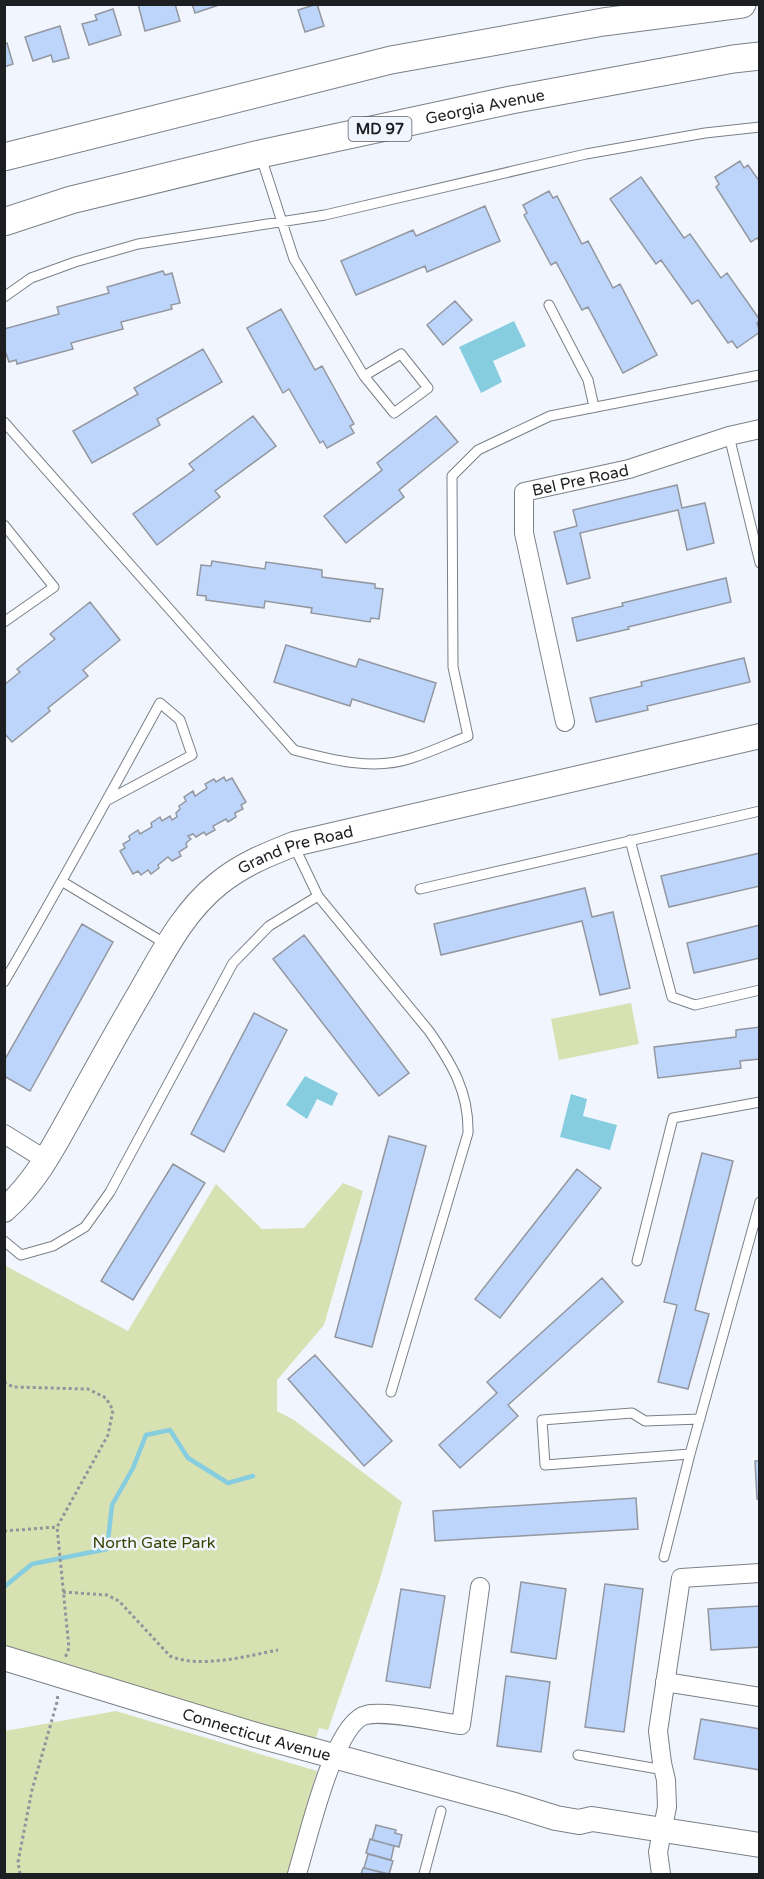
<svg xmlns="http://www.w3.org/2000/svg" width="764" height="1879" font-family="'Varela Round',sans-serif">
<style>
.green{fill:#d7e1b1}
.water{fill:#86cde0}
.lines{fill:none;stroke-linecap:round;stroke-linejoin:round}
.stream{stroke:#86cde0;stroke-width:4.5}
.building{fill:#bdd4fb;stroke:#93979f;stroke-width:1.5}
.lane-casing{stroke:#7b8087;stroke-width:11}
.street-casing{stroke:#7b8087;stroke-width:20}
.secondary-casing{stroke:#7b8087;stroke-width:26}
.primary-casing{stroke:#7b8087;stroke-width:29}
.path{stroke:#91959b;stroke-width:3;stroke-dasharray:3 3;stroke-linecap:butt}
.lane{stroke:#fff;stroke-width:9}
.street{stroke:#fff;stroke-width:18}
.secondary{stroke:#fff;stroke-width:24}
.primary{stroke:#fff;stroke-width:27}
.labels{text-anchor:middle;stroke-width:5;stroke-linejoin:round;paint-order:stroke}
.shield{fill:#f1f6fe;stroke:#5c5f63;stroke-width:1.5}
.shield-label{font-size:15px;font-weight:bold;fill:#1c1e21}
.street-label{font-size:16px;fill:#1c1e21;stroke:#f1f6fe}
.park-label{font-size:16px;fill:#394200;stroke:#f1f6fe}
</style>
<rect width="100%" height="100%" fill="#f1f6fe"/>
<path class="green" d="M631,1003L639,1044L559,1060L551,1019Z
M343,1183L363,1191L324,1325L277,1380V1411L294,1420L402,1502L379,1582L328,1730L319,1728L312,1751L5,1646L4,1265L128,1331L216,1184L262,1229L304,1228Z
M116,1711L317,1771L287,1874H5V1731Z"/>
<path class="water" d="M514,321L526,346L493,361L502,382L481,393L459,347Z
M305,1076L338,1093L332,1106L317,1099L307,1119L286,1105Z
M571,1094L587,1099L583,1116L617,1125L610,1150L560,1137Z"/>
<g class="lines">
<path class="stream" d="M4,1587L32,1564L107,1549L112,1505L133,1468L146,1435L170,1430L188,1458L228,1483L253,1476"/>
</g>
<path class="building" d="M138,4H175L180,21L145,31Z
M192,4H222L195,13Z
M317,4L324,26L305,32L298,10Z
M113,9L121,35L89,45L82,24L97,20L95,15Z
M60,26L69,58L53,62L51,55L33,61L25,37Z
M7,43L13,64L4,67V44Z
M740,161L744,168L748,165L760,182V242L757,238L751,242L716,187L719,184L715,177Z
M641,177L684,238L690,234L721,278L727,273L760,320L757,323L760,332L737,348L732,341L728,343L698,300L692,304L661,260L656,264L610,199Z
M549,191L553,198L557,196L582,244L588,241L613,288L620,284L657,355L623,373L588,307L582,310L556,262L551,265L524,215L527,213L523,205Z
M485,206L500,241L427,272L425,266L356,295L341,261L413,230L416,236Z
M163,271L165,275L172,273L180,303L171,305L172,309L121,322L123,329L71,343L73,349L17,364L16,360L9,362L4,348V329L59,314L57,307L109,293L107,287Z
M455,301L472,320L443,345L427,325Z
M281,309L315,370L322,366L354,424L350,426L354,433L327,448L323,441L320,443L289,389L283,393L247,328Z
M203,349L222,382L157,419L160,425L92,463L73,431L138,394L134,388Z
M253,416L276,446L215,491L220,497L157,545L133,514L194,470L189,464Z
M436,416L458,442L399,490L404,497L346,543L324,516L382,470L377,463Z
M677,485L682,508L705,503L714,543L687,550L678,510L580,533L590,578L567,584L554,532L577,526L573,510Z
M212,561L265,569L266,562L322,570V577L375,584V588L383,589L379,619L371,618L370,622L311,613L312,608L265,601L264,608L206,600V596L197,595L201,565L211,566Z
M726,578L731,602L628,627L629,629L577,641L572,618L623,606L622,603Z
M90,602L120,640L83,670L88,676L48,708L50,711L12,742L4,733V685L20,672L17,669L55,639L50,634Z
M286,645L356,667L359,659L436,683L424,722L352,699L350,706L274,682Z
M744,658L750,682L647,706L648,710L596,722L590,698L642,686L641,682Z
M224,777L226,781L232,778L246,802L241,805L243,809L235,813L236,817L228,822L226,819L213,826L215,830L206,835L204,832L196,837L193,834L188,836L191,839L186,843L187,847L179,852L181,856L172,861L168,857L158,865L159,868L151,874L148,870L141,875L138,871L133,874L120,851L125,848L123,844L130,840L129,836L138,830L140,834L152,827L151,823L160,817L162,821L170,816L172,820L177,817L176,813L180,809L179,806L186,801L184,797L193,791L195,796L207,788L205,784L214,779L216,782Z
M760,853V886L669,907L661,876Z
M585,888L592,917L613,912L630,988L600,995L582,921L441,955L434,924Z
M82,924L113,942L30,1091L4,1076V1061Z
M760,925V958L694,973L687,943Z
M304,935L409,1073L379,1096L273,959Z
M254,1013L287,1030L224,1152L191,1134Z
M760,1027V1059L740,1061L741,1068L658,1078L654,1047L736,1037V1030Z
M389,1136L426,1146L372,1347L335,1337Z
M702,1153L733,1161L695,1310L709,1314L688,1389L658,1382L677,1305L664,1302Z
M173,1164L205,1183L133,1300L101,1281Z
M577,1169L601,1188L500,1318L475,1299Z
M602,1278L623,1302L508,1405L518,1416L460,1468L439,1445L497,1393L487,1382Z
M315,1355L392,1441L364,1466L288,1379Z
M755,1461H760V1499H757Z
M636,1498L638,1529L435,1541L433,1511Z
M521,1582L566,1589L556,1659L511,1652Z
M605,1584L643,1589L624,1732L585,1727Z
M401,1589L445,1596L430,1688L386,1681Z
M760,1606V1647L711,1650L708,1609Z
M506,1676L550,1682L541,1752L497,1746Z
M701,1719L760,1729V1770L694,1759Z
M376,1825L396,1830L395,1833L402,1835L399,1847L372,1840Z
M370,1839L394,1846L391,1860L366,1853Z
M368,1854L393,1861L389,1874L364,1868Z
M363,1868H364L387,1874H361Z"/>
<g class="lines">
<defs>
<path id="lane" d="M261,157L294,259L364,376L394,413L428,388L401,354L364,376
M4,297L31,278L75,262L138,244L325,215L586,154L705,133L760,127
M549,305L588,380L594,407
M4,422L294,750C332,760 374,771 412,758C431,752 450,743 468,736L453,667L452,476L478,450L550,416L760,375
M729,436L760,563
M4,525L54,587L4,622
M630,840L672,997L695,1005L760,990
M294,846L318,896L429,1031C452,1064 469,1092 468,1133L391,1392
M63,882L166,944
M420,889L760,811
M4,982C58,890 109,796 160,703L180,720L192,755L106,801
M4,1241L21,1255L53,1246L85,1227L110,1192L233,963L269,926L318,896
M637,1261L673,1118L760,1102
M700,1419L645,1421L632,1413L542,1420L545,1465L690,1454C714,1370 737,1286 760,1202
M664,1557L690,1454
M578,1755L664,1770
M424,1874L441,1811"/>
<g id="street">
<path id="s1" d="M565,722L524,533V492L629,469L729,436L760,429"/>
<path d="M4,1134L46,1160"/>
<path d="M665,1682L760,1697"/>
<path d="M297,1874C307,1843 334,1721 366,1715C386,1710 438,1722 461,1725L480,1587"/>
<path d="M661,1874L658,1852L667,1807L666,1780L662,1763L658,1731L681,1578L760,1573"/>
</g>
<g id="secondary">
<path id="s2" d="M4,1210C36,1182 54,1146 74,1110C96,1070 118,1030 141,991C163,953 183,912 218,884C241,865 266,855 294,844L760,736"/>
<path id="s3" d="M4,1658L256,1735L511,1804L556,1818L579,1822L592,1819L760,1845"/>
</g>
<g id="primary">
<path d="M4,157L391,60L603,22L742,4"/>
<path id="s4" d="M4,222L71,200L260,154L511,100L733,59L760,56"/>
</g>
</defs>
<use href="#lane" class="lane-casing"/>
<use href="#street" class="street-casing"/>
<use href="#secondary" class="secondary-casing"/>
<use href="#primary" class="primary-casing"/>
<path class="path" d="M4,1382L13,1387L88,1389L106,1398L113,1410L108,1435L57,1527L69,1648L65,1658
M4,1531L57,1527
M63,1592L107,1595L119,1601L170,1656C200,1669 247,1656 278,1650
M20,1874L18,1862L32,1790L57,1702L58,1694"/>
<use href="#lane" class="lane"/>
<use href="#street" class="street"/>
<use href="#secondary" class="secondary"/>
<use href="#primary" class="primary"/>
</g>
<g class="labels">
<rect class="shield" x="348.5" y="117" width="63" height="24" rx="4.5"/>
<g class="shield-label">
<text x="380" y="134">MD 97</text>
</g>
<g class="street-label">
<text dy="6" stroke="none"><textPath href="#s4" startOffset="495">Georgia Avenue</textPath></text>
<text dy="6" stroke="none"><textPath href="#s1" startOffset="292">Bel Pre Road</textPath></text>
<text dy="6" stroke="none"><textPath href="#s2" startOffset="478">Grand Pre Road</textPath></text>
<text dy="6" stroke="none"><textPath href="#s3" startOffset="264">Connecticut Avenue</textPath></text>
</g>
<g class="park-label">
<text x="154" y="1548">North Gate Park</text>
</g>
</g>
<rect width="764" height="1879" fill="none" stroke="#1c1e21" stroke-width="12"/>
</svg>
